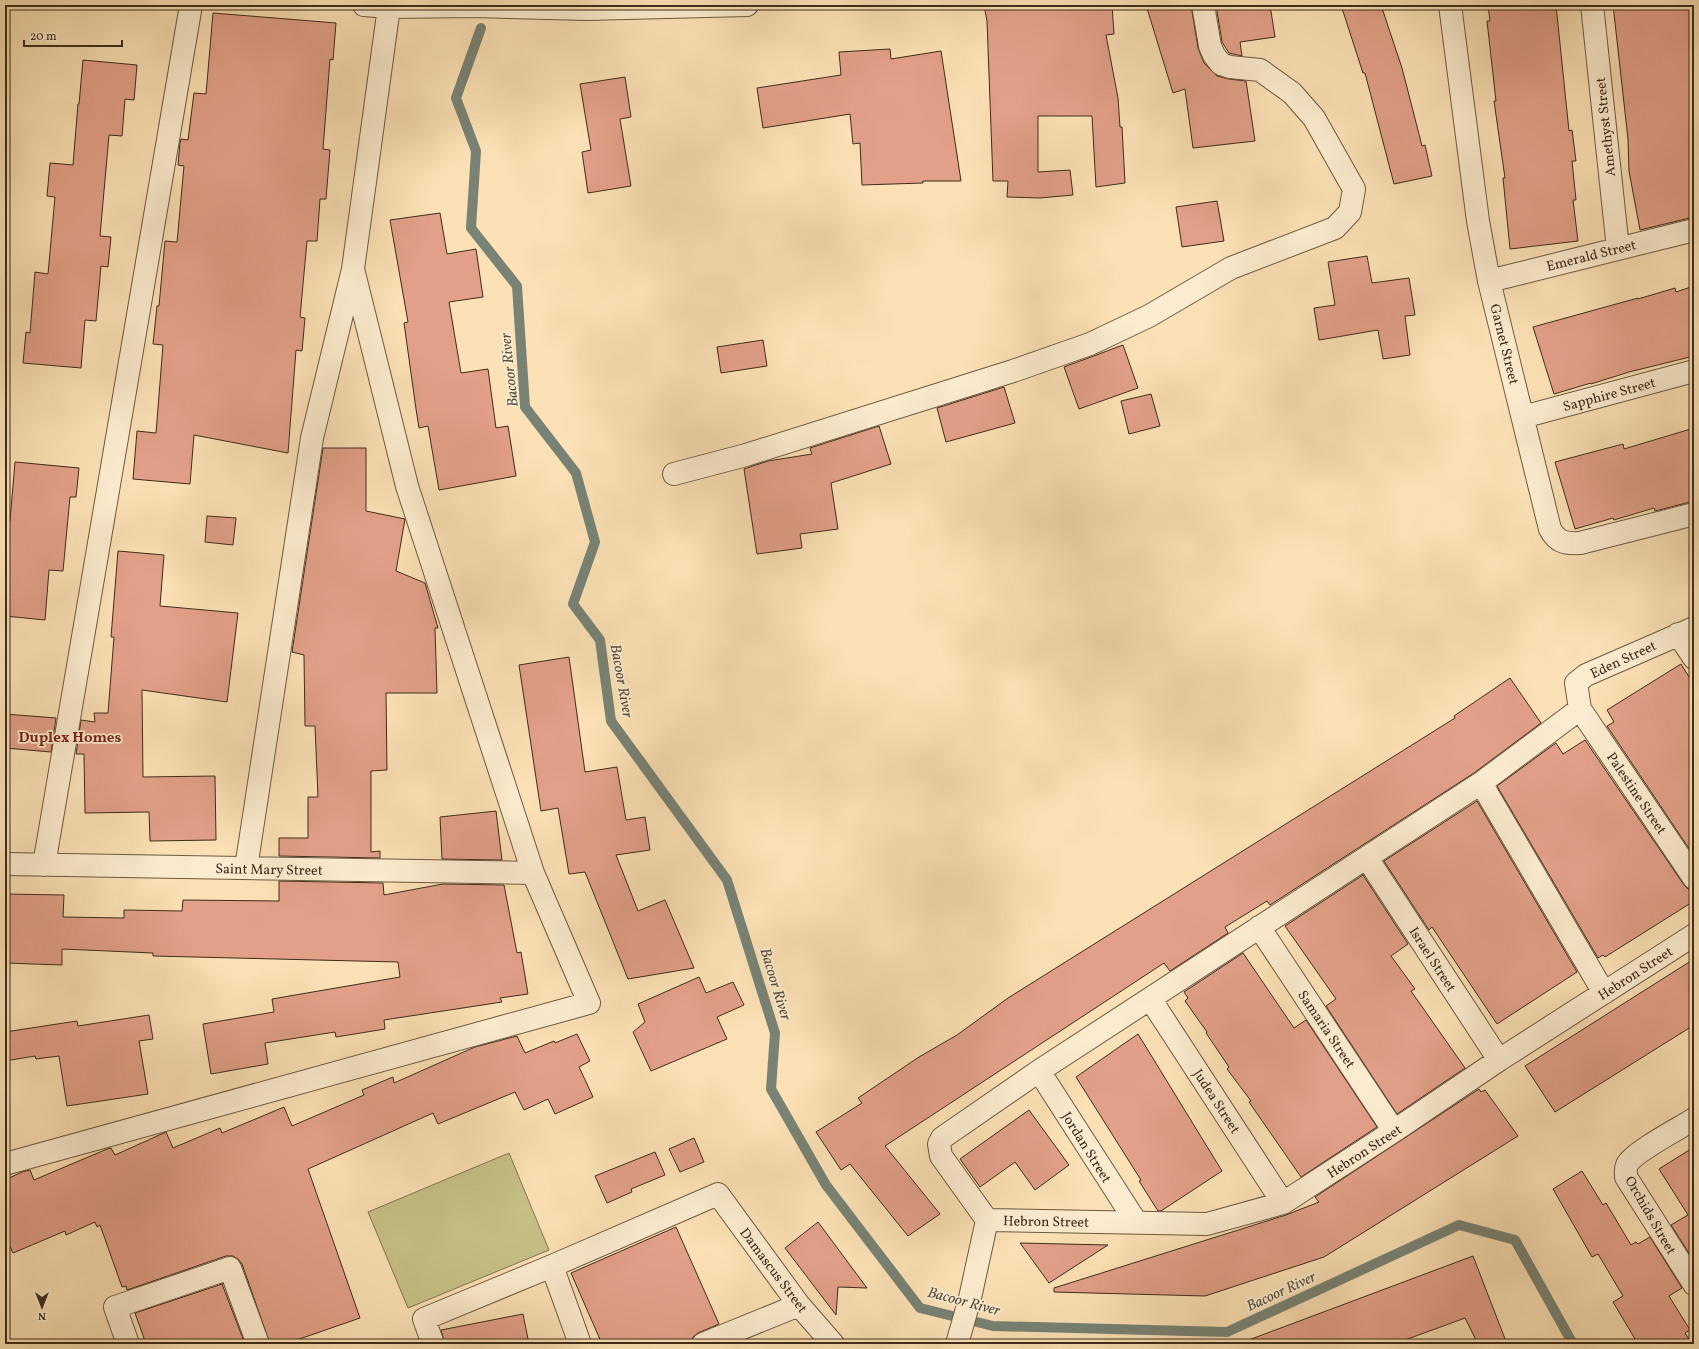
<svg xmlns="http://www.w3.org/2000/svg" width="1699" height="1349" font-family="Vollkorn,serif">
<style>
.grass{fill:#c6c188;stroke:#827652}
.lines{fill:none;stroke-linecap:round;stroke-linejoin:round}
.stream{stroke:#788375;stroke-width:10}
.building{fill:#e2a088;stroke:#3e2c1c}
.minor-casing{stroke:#6d5942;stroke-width:24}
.minor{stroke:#fceccf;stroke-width:22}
.labels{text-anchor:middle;stroke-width:3.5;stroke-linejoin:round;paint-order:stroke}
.street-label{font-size:14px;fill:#3e2c1c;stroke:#fceccf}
.water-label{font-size:15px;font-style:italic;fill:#565041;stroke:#fceccf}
.neighbourhood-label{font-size:15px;font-weight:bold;fill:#7a1f14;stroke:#fceccf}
</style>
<rect width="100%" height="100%" fill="#fbe1b5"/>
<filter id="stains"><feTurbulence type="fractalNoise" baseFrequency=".005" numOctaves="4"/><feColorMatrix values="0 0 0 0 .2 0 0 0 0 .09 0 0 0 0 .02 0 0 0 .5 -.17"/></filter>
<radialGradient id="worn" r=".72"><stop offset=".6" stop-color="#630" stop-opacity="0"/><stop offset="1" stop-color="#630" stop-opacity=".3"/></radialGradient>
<path class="grass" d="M509,1153L549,1250L408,1308L368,1212Z"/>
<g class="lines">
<path class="stream" d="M481,28L456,98L476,151L471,228L517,286L525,407L576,473L595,542L573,604L600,640L611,721L727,880L775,1033L771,1089L826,1185L920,1308L993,1326L1227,1332L1459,1225L1515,1240L1573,1344"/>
</g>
<path class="building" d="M984,5H1112L1114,34L1106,35L1118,98L1120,127H1122L1125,183L1096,187L1092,116H1038V172L1070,170L1073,195L1040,198L1007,197L1008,181H993L987,21Z
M1146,5H1191L1198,48L1204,63L1217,76L1229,79L1246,81L1255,141L1193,148L1185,89L1173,93Z
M1216,5H1270L1275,37L1240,42L1242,56L1229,53L1222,42Z
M1341,5H1381L1402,68L1422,146L1425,145L1432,176L1394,184L1365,73H1363Z
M1488,5H1556L1569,131L1572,130L1576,161H1572L1576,200H1573L1578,241L1510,249L1503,178H1505L1494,101H1496L1487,21H1490Z
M1613,5H1694V217L1640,230L1629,171L1628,139Z
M213,13L336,23L333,60L330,59L323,149L330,150L326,199H320L317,241H307L300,317L305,318L302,351L296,350L288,453L194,435L190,484L133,479L137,431L156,433L163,345L153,344L157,306H159L165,241L177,242L184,166L178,165L180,143L181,139L188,140L194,93L206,94Z
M890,49L891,59L941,51L961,181H923V183L862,185L860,143L853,144L850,114L763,128L757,88L841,75L839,52Z
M83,60L137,65L134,100L125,99L122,136L109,135L100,236L111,237L108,267L101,266L96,321L85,320L81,368L23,363L26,332L30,333L35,272L48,274L55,197L47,196L50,163L73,165L78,104H79Z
M625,77L631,117L620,119L631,186L588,193L582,152L591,150L580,84Z
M1217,201L1224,241L1182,247L1176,207Z
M440,213L447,254L476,249L483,297L449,302L461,373L488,369L496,428L508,426L516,476L439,490L428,426L419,428L416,409L404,323L408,322L390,220Z
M1367,256L1372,283L1409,278L1415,315L1405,316L1410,355L1383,359L1378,330L1319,340L1314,308L1335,305L1328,262Z
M1694,286V356L1629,372L1591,384V383L1554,394L1533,327L1638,298V299L1675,288L1676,292Z
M763,340L767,366L721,373L717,347Z
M1123,345L1138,388L1079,409L1064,367Z
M1004,387L1015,423L946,442L937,408Z
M1151,394L1160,426L1129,434L1121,401Z
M879,426L891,464L831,483L838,529L800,534L802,548L757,554L744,469L768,461L812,454L810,448Z
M1694,428V501L1655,511L1654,508L1614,520L1613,518L1575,529L1555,462L1623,444L1624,449Z
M323,448H366V511L405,519L396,571L425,583L438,628H435L437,693H386L387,770L371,771V852L380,851V858L279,856V838H308V797H318L315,726H305L304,655L292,652Z
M15,462L79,468L76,497H70L63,571L49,570L45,620L5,616V521H10Z
M207,516L236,518L233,545L205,542Z
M118,551L164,555L160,606L238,613L227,702L142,690L143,777L215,776L216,840L150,841L149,812L85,813L84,754H76L81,720L95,722L94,713H108L114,637H111Z
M569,657L585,772L617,767L626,820L645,817L650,850L616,855L638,911L665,900L694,968L628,979L585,872L569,874L558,808L541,811L519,665Z
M1681,664L1694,685V856L1607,726L1614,722L1607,710Z
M1510,678L1541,723L1474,773L1270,905L1267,901L1225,927L1228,933L1170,971L1164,963L885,1146L940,1214L908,1236L850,1164L841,1170L816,1132L862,1103L858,1098L919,1057L957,1035L1008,998L1455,718L1454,716Z
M5,714L56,718L51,752L5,748Z
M1585,740L1684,885L1688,889L1694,890V901L1605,957L1603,955L1598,958L1497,786L1556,743L1563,754Z
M1477,801L1577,972L1497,1024L1432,927L1429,930L1384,861Z
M496,811L502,860L442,859L440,817Z
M1363,875L1408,944L1391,956L1415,989L1411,991L1465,1068L1397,1114L1326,1006L1336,999L1285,926Z
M279,881L383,883L384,895L443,884L504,885L517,953L521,952L528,994L500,998L502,1002L384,1020L385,1029L336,1037L335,1032L265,1043L268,1064L211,1074L203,1024L274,1012L272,999L400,977L398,962L153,956V953L62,949V965L5,963V894L64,895L63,917L124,918V910L182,911L183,900L279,901Z
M1243,953L1294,1028L1306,1020L1377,1127L1301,1177L1249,1102L1251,1101L1227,1069L1229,1067L1206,1033L1207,1032L1185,1001L1188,998L1184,992Z
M1694,959V1025L1555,1112L1525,1066Z
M699,977L706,993L733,982L744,1005L717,1017L727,1039L651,1071L633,1032L645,1022L638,1004Z
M149,1015L153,1039L139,1041L148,1094L67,1106L59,1056L36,1059L35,1056L5,1061V1032L77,1021L78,1026Z
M577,1034L590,1061L579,1067L593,1097L555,1114L548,1099L524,1110L515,1092L438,1124L433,1113L308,1169L360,1318L285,1344H270L242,1264L238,1259L233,1256H226L127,1290L126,1286L122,1287L100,1225L97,1227L95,1222L66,1235L65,1231L13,1253L5,1236V1180L22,1172L30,1170L34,1180L107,1149L111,1148L115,1155L166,1132L173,1148L220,1128L222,1133L284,1107L292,1126L364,1095L362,1090L393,1077L394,1083L475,1047L517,1036L525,1053L554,1041L555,1043Z
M1138,1034L1222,1171L1161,1211H1158L1139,1181L1141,1180L1076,1077Z
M1479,1089L1481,1092L1485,1090L1518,1136L1324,1257L1205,1296L1054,1292V1288L1286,1215L1319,1202L1315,1197Z
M1029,1110L1069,1165L1035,1190L1015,1162L980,1187L960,1159Z
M694,1138L704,1162L680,1172L669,1149Z
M1694,1147V1261L1671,1225L1688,1215L1659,1169Z
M655,1152L665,1175L631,1189L632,1192L607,1203L595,1176Z
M1582,1171L1603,1205L1606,1203L1631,1245L1636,1242L1638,1244L1650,1237L1682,1288L1669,1296L1690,1330L1685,1333L1692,1344H1638L1613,1302L1623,1296L1598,1254L1592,1257L1553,1189Z
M818,1222L867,1288L838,1287L836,1315L785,1248Z
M676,1227L719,1324L698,1333L693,1337L691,1344H602L571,1273Z
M1020,1243L1108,1245L1049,1283Z
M1473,1256L1507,1344H1478L1465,1318L1394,1344H1246V1341Z
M222,1284L245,1344H146L135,1313Z
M523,1314L529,1344H445L441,1330Z"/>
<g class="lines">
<defs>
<path id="minor" d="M1450,5L1478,221L1489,281L1550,529C1557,542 1565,544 1580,543L1694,514
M1592,5L1618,249
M389,7L475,6L587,9L747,5
M1489,281L1694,230
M1523,417L1694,371
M674,474L746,455L1013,371L1090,344L1149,316L1231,268L1335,228L1350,212L1354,189L1314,118L1292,93L1260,70L1230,67L1221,64L1214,55L1210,46L1203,5
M1694,628L1586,675L1576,683L1580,709L1694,878
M1678,634L1694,658
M1481,783L1604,993
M1367,858L1499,1060
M5,864L533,873
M44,865L191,5
M246,868L312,438L353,269L389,7L364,5
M1259,927L1394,1131
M1151,1000L1283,1203
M1039,1071L1136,1222
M1694,1119C1680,1128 1632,1153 1627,1165C1625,1169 1626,1173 1626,1177L1694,1284
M5,1164L589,1003L533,873L407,486L353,269
M987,1220L941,1156L939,1144L942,1138L1039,1071L1481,783L1580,709
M987,1220L1207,1224L1283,1203L1394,1131L1499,1060L1694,935
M552,1266L580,1344
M128,1344L115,1307L230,1268L258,1344
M433,1344L424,1319L552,1266L718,1194L799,1305L833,1344
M703,1344L799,1305
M957,1344L970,1298L987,1220"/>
</defs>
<use href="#minor" class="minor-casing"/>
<use href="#minor" class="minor"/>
</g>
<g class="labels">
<g class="street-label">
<text transform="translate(1605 127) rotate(-96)" y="5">Amethyst Street</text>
<text transform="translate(1591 255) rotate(-14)" y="5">Emerald Street</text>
<text transform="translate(1505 344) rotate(76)" y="5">Garnet Street</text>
<text transform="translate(1609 394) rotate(-15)" y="5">Sapphire Street</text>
<text transform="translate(1623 659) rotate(-25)" y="5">Eden Street</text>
<text transform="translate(1637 793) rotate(56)" y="5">Palestine Street</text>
<text transform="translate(269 869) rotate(1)" y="5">Saint Mary Street</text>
<text transform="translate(1433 959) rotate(57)" y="5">Israel Street</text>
<text transform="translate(1635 973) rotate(-33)" y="5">Hebron Street</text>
<text transform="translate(1327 1029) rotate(56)" y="5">Samaria Street</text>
<text transform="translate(1217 1101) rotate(57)" y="5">Judea Street</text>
<text transform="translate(1087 1147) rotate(58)" y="5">Jordan Street</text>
<text transform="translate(1364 1151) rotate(-33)" y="5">Hebron Street</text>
<text transform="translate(1651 1215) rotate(60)" y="5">Orchids Street</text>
<text transform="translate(1046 1221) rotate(1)" y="5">Hebron Street</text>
<text transform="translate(774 1270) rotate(53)" y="5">Damascus Street</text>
</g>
<g class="water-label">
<text transform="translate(509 370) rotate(-96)" y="5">Bacoor River</text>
<text transform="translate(622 681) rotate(80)" y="5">Bacoor River</text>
<text transform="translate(776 984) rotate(73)" y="5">Bacoor River</text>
<text transform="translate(1281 1291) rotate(-25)" y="5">Bacoor River</text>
<text transform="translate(964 1301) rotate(15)" y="5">Bacoor River</text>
</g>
<g class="neighbourhood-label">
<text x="70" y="742">Duplex Homes</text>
</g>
</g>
<rect width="1699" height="1349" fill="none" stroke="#fbe1b5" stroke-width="20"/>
<rect x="6" y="6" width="1687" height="1337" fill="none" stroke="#3e2c1c" stroke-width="2"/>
<rect x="10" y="10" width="1679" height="1329" fill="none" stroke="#3e2c1c"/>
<g transform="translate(42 1307) rotate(180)" stroke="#fceccf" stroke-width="3" paint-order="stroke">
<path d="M0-3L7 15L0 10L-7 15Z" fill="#3e2c1c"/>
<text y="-6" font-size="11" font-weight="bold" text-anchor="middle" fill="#3e2c1c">N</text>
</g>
<path d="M24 40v6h98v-6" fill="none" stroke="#3e2c1c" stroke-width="2"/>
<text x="30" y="40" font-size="12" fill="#3e2c1c" stroke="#fceccf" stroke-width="3" paint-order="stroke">20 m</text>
<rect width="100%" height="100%" filter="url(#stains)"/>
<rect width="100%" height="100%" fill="url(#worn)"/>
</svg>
